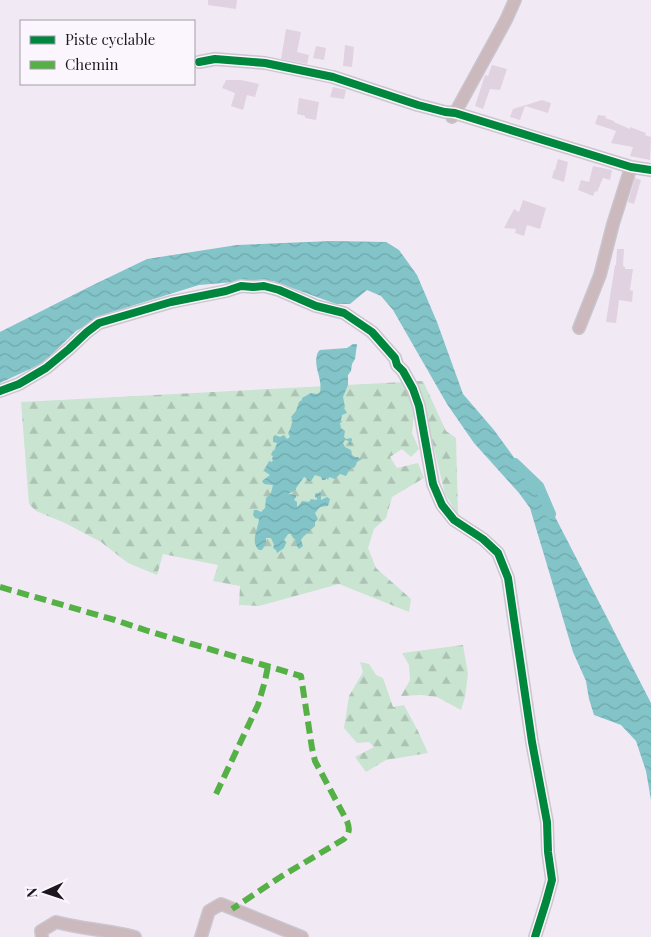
<svg xmlns="http://www.w3.org/2000/svg" width="651" height="937" font-family="'Playfair Display',serif">
<style>
.forest{fill:url(#forest-firs)}
.water{fill:url(#water-waves)}
.lines{fill:none;stroke-linecap:round;stroke-linejoin:round}
.canal{stroke:#82c4c8;stroke-width:10}
.building{fill:#e0d2e1}
.street-casing{stroke:#cac5ce;stroke-width:14}
.street{stroke:#cbb9bd;stroke-width:11}
.quiet{stroke:#55b145;stroke-width:6;stroke-dasharray:12 6;stroke-linecap:butt}
.cycleway-casing{stroke:#fbf6fe;stroke-width:11}
.cycleway{stroke:#00873e;stroke-width:8}
</style>
<defs>
<pattern id="forest-firs" width="22" height="20" patternUnits="userSpaceOnUse" patternTransform="scale(1.25)"><rect width="22" height="20" fill="#c9e4d1"/><path d="M5 1l3.5 6h-7zM16 11l3.5 6h-7z" fill="#acc3b3"/></pattern>
<pattern id="water-waves" width="16" height="10" patternUnits="userSpaceOnUse" patternTransform="scale(1.25)"><rect width="16" height="10" fill="#82c4c8"/><path d="M0 5q4-4 8 0t8 0" fill="none" stroke="#70a8ac"/></pattern>
</defs>
<rect width="100%" height="100%" fill="#f1eaf5"/>
<path class="forest" d="M423,381L446,431L456,438L458,515L445,494L429,428L414,414L412,433L419,449L411,457L402,449L390,457L397,468L418,463L424,478L392,497L386,518L374,529L368,548L376,568L411,599L409,612L339,584L259,606L239,605L240,586L213,581L218,565L163,554L157,575L128,563L101,542L65,523L36,511L29,504L21,402Z
M463,645L468,674L465,697L461,710L437,697L421,695L401,696L410,680L409,665L402,653Z
M360,662L369,664L376,675L383,678L393,707L404,705L418,731L428,753L386,760L366,772L355,757L374,747L369,742L357,743L344,728L349,696L363,672Z"/>
<path class="water" d="M332,241L386,242L399,250L417,275L437,322L463,394L494,430L550,507L651,703V800L646,771L636,741L621,725L594,715L589,699L586,681L573,652L530,508L519,493L474,443L447,404L393,310L381,296L367,290L350,304H336L273,281H246L199,285L109,313L76,331L43,363L0,383V332L91,286L147,259L237,245Z
M353,344H357L355,359L352,364L351,371L348,375V385L343,397L345,407L344,408L347,413L342,415L341,420L342,422L340,423L341,428L345,431L344,437L346,439L351,438L352,439L351,443L354,444L349,445V441L345,440L343,443L345,447L351,450L352,455L355,457H358L360,459L361,458L362,459L357,462L355,467L350,469L346,476L340,474L335,479L329,477L328,480L327,478L325,480H322L321,477L315,475L311,481H308L306,478L304,477L296,488V490L288,494L296,495V497L294,500L297,502V507L300,504L302,501L309,502L311,499L317,500V498L315,497V495L316,493H319L320,491L321,494V500L327,497L330,499L328,506C318,507 321,506 315,513L318,519L315,522V526L303,537L301,540L303,546L299,549L297,546L295,539L293,538L291,534H288L284,540L287,543H286L284,548L277,553L276,550L273,548L274,545L271,538H266V544L262,550H259C250,542 258,530 259,519L255,518L253,515L254,510H257L261,512L265,508L266,498L271,493L273,485L264,484L262,481L270,475L264,471L269,461L272,462L273,460L272,459L273,456L271,455L273,450L274,451L277,443L273,442V437L275,435L280,437L284,435L287,439L290,437L288,433C291,429 291,425 293,420L291,417L296,411L299,402L302,400V398L311,393L317,394L320,392C323,378 312,366 318,352L320,350L347,348Z"/>
<g class="lines">
<path class="canal" d="M515,463L539,486L551,514"/>
</g>
<path class="building" d="M208,0H237L236,9L208,5Z
M286,29L301,32L297,52L309,55L307,64L281,59Z
M345,45L354,47L352,67L343,66Z
M316,46L326,48L324,60L313,58Z
M492,65L507,69L500,90L490,89L483,109L475,106L485,75L488,76Z
M226,80H241L259,84L255,97L247,95L243,110L231,106L235,93L222,88Z
M333,87L346,90L344,99L330,97Z
M299,98L319,102L316,120L305,118V116L297,114Z
M542,100L551,103L548,113L525,106L520,120L510,117L513,109Z
M598,115L606,116L605,118L614,121V122L630,129V127L646,133L645,135L651,137L650,160L630,156L633,147L611,143L616,131L595,124Z
M558,159L568,162L564,182L552,178L554,170H555Z
M593,166L612,170L610,180L603,178L597,192L595,191L593,196L578,190L581,180L589,182Z
M635,178L641,180L634,204L628,202Z
M523,200L546,208L540,229L527,225L524,236L515,233L516,229L504,228L514,209L519,212Z
M617,249H624L623,266L625,267V269H633L630,290L633,291L632,302L619,300L616,323L606,322L615,265H616Z"/>
<g class="lines">
<defs>
<path id="street" d="M199,62L215,59L265,63L333,77L418,105L445,112L455,113L631,167L651,170
M452,117L455,113L506,20L515,0
M579,328L600,275L613,224L631,167
M0,391L19,384L46,368L69,349L87,332L99,323L171,302L226,291L241,286L253,287L264,286L279,290L316,306L344,313L372,332L395,358L397,365L403,371L413,389L419,406L433,484L442,505L454,520L483,539L498,553L508,578L532,742L547,822L548,852L552,880L546,902L535,937
M42,937L41,931L56,922C82,929 109,930 135,937
M201,937L209,911L221,904L302,937"/>
</defs>
<use href="#street" class="street-casing"/>
<use href="#street" class="street"/>
<path class="quiet" d="M0,587L115,620L148,631L301,676L312,748L315,761L347,821C350,829 350,832 344,839L282,876L232,909
M216,794L258,705L265,681L268,666"/>
<defs>
<path id="cycleway" d="M199,62L215,59L265,63L333,77L418,105L445,112L455,113L631,167L651,170
M0,391L19,384L46,368L69,349L87,332L99,323L171,302L226,291L241,286L253,287L264,286L279,290L316,306L344,313L372,332L395,358L397,365L403,371L413,389L419,406L433,484L442,505L454,520L483,539L498,553L508,578L532,742L547,822L548,852L552,880L546,902L535,937"/>
</defs>
<use href="#cycleway" class="cycleway-casing"/>
<use href="#cycleway" class="cycleway"/>
</g>
<rect x="20" y="20" width="175" height="65" fill="#fbf6fe" stroke="#a29da5"/>
<rect x="30" y="36" width="25" height="8" fill="#00873e" stroke="#a29da5"/>
<text x="65" y="45" font-size="15" fill="#1d1820">Piste cyclable</text>
<rect x="30" y="61" width="25" height="8" fill="#55b145" stroke="#a29da5"/>
<text x="65" y="70" font-size="15" fill="#1d1820">Chemin</text>
<g transform="translate(45 892) rotate(267)" stroke="#fbf6fe" stroke-width="4" paint-order="stroke">
<path d="M0-4L9 19L0 12L-9 19Z" fill="#1d1820"/>
<text y="-8" font-size="14" font-weight="bold" text-anchor="middle" fill="#1d1820">N</text>
</g>
</svg>
